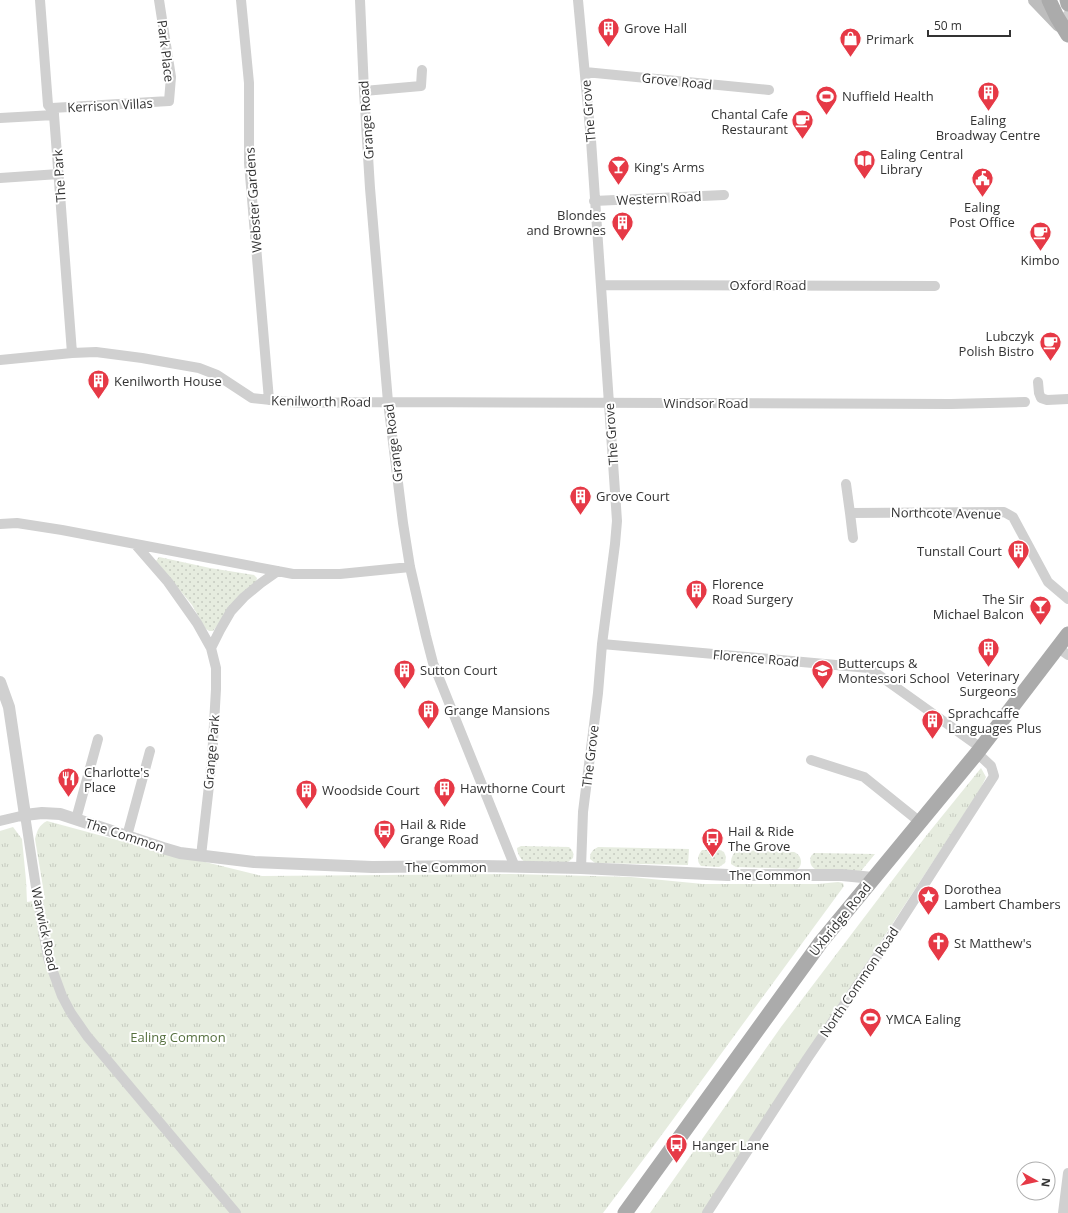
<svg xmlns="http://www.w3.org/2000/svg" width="1068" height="1213" font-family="'Open Sans',sans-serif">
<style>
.grass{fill:url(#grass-dots)}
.park{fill:url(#park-tufts)}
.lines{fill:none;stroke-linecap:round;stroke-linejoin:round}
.minor{stroke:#d0d0d0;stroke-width:10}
.tertiary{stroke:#d0d0d0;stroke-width:12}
.secondary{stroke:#bdbdbd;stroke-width:14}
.primary{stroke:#ababab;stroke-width:15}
.labels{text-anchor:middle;stroke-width:4;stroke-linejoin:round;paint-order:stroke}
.poi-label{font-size:13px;fill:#333;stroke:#fff;text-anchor:start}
.street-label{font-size:13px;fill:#333;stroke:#fff}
.park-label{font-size:13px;fill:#56703f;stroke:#fff}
</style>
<defs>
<pattern id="grass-dots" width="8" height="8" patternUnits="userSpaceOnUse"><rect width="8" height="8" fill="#e6ecdf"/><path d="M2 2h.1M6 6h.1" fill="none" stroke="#c6cbc0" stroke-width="1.8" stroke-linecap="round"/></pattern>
<pattern id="park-tufts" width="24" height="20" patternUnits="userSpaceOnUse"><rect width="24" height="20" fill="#e6ecdf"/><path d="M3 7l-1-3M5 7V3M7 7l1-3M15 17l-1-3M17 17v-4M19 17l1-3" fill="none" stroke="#c6cbc0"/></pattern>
</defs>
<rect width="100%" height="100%" fill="#fff"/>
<path class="grass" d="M159,557L210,568L254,575L257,578L256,582L240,595L213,631H209L205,628L192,605L156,561Z
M521,846L569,847C573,851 574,853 573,858L568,862H525C521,860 517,853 517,848Z
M598,847L689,849L688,865L595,863L590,859C590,853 592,850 598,847Z
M702,850H720L724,852L726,857L725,863L719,867L701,866C696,861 698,855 702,850Z
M737,850L794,852C801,855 803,862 799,868L797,869L736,867L731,864C731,858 732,855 737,850Z
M814,853L875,854L861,871L817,870C811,867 809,863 811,856Z"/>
<path class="park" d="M981,768L986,777L980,790L703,1213H650L781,1027L926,836Z
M47,821L132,844L262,876L511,874L631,877L703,884H818L838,882L843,883L844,886L655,1144L603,1213H0V831L13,827L22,839L26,880L27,902L45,899L35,839C37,831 39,825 47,821Z"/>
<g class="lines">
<path class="minor" d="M40,0L48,105L54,112V115L72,353
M241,0L249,83V163L269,400
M360,0L364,91L370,188L388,402L403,523L410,567L426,636L433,663L515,867
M578,0L591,140L617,521L615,544L602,644L598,693L583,812L581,868
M585,72L769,90
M364,91L421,86L422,70
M52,108L169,101L171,77L159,0
M0,118L54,115
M0,178L59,174
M594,201L724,195
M601,285L935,286
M0,360L72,353L96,352L142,358L199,368L217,375L252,398L299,403L388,402L951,404L1025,402
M1038,382L1039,393L1041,398L1047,400L1068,399
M846,484L850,513
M0,524L17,523L62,530L293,574H340L410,567
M853,538L850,513L1004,512L1013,517L1048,582L1068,599
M135,544L168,582L197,623L211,648
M602,644L869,668L981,748
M1058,648L1068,655
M811,760L864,777L920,822
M76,819L98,739
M0,821L25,815L39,907L48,958L62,996L71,1013L87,1036L236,1213
M127,836L150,751
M201,856L212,759L216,689V668L211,648L220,630L231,611L244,597L261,583L278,571
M707,1213L807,1059L891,936L994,776L991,766L977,753
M1063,1213L1068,1173"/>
<path class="tertiary" d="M1066,32L1068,16
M0,682L9,707L25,815L42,813L60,814L163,848L180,853L254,862L372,867L479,866L581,868L728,875H842L873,878"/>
<path class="secondary" d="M1035,0L1059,25"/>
<path class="primary" d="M1049,0L1057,17L1068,35
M1067,0L1068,4
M625,1213L821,942L977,753L1068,634"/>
</g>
<defs>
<symbol id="building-pin" viewBox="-11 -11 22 30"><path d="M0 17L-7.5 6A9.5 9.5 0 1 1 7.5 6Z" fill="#e63946" stroke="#fff"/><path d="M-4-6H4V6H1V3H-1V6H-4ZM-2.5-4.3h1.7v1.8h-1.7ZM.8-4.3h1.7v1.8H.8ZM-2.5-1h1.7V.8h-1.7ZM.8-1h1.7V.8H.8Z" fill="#fff"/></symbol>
<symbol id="shop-pin" viewBox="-11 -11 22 30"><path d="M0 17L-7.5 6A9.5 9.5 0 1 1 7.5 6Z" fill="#e63946" stroke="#fff"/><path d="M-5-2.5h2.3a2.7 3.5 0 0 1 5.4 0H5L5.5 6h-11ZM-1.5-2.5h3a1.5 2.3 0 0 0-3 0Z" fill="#fff"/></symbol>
<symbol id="stadium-pin" viewBox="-11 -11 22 30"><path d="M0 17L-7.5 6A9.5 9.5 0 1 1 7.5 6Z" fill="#e63946" stroke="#fff"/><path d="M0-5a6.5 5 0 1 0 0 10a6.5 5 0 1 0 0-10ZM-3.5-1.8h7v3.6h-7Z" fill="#fff"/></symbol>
<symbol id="cafe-pin" viewBox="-11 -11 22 30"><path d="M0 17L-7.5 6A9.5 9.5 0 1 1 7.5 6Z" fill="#e63946" stroke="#fff"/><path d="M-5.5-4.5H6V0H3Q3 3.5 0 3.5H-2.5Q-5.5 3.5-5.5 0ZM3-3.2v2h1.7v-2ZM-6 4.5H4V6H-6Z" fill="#fff"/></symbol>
<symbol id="library-pin" viewBox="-11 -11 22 30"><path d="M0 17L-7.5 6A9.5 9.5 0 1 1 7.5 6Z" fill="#e63946" stroke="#fff"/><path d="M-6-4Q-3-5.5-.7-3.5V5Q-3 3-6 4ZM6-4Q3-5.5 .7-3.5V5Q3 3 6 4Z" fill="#fff"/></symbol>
<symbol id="bar-pin" viewBox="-11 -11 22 30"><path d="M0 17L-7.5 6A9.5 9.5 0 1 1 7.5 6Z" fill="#e63946" stroke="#fff"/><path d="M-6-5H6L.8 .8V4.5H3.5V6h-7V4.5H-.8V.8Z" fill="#fff"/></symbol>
<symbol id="civic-pin" viewBox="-11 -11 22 30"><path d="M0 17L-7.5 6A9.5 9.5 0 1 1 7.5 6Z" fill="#e63946" stroke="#fff"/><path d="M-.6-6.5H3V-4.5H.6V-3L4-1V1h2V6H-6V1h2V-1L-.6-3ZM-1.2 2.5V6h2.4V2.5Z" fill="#fff"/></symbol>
<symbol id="school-pin" viewBox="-11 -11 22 30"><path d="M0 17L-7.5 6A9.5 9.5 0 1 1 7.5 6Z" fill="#e63946" stroke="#fff"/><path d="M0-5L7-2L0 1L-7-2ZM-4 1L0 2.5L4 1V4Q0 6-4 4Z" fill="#fff"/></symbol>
<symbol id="restaurant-pin" viewBox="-11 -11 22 30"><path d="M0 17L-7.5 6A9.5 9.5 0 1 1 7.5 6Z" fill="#e63946" stroke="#fff"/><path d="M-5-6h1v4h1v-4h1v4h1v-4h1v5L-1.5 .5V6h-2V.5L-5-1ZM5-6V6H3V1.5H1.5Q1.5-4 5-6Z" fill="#fff"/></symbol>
<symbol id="bus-pin" viewBox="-11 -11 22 30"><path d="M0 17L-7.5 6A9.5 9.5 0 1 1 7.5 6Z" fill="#e63946" stroke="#fff"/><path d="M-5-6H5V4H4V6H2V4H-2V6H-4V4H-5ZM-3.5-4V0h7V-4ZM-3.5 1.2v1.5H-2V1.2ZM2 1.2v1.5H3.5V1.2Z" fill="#fff"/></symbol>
<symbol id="sight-pin" viewBox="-11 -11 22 30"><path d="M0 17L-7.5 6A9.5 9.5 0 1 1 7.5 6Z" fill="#e63946" stroke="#fff"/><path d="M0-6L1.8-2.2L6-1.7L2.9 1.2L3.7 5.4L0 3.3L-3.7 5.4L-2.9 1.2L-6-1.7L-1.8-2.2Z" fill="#fff"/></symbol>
<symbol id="church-pin" viewBox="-11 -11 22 30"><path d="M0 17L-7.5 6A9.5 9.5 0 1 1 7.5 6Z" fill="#e63946" stroke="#fff"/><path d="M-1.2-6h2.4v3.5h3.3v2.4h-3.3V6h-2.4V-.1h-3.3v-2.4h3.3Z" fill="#fff"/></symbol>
</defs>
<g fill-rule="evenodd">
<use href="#building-pin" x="596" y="16" width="25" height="34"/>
<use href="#shop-pin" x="838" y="26" width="25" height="34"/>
<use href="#building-pin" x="976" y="80" width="25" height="34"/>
<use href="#stadium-pin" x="814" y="84" width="25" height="34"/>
<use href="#cafe-pin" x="790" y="108" width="25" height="34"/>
<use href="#library-pin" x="852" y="148" width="25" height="34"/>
<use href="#bar-pin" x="606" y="154" width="25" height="34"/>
<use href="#civic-pin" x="970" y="166" width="25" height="34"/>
<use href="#building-pin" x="610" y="210" width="25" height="34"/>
<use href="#cafe-pin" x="1028" y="220" width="25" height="34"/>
<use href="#cafe-pin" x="1038" y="330" width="25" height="34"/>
<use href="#building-pin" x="86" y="368" width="25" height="34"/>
<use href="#building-pin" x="568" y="484" width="25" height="34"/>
<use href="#building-pin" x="1006" y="538" width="25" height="34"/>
<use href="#building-pin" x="684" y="578" width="25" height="34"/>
<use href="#bar-pin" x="1028" y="594" width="25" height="34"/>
<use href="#building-pin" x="976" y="636" width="25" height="34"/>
<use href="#building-pin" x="392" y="658" width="25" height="34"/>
<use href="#school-pin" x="810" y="658" width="25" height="34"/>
<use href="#building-pin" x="416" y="698" width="25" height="34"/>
<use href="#building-pin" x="920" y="708" width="25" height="34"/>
<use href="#restaurant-pin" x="56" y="766" width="25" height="34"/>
<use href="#building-pin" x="432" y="776" width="25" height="34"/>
<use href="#building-pin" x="294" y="778" width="25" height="34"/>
<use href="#bus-pin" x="372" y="818" width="25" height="34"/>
<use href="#bus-pin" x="700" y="826" width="25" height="34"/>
<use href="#sight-pin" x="916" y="884" width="25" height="34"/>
<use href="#church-pin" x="926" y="930" width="25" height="34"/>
<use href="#stadium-pin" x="858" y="1006" width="25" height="34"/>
<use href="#bus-pin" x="664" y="1132" width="25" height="34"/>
</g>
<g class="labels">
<g class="poi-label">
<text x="624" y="33">Grove Hall</text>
<text x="866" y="44">Primark</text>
<text x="842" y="101">Nuffield Health</text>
<text x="788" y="119" text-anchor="end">Chantal Cafe<tspan x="788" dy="15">Restaurant</tspan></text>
<text x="988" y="125" text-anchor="middle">Ealing<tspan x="988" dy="15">Broadway Centre</tspan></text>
<text x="880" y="159">Ealing Central<tspan x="880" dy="15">Library</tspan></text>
<text x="634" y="172">King's Arms</text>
<text x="982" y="212" text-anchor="middle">Ealing<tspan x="982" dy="15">Post Office</tspan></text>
<text x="606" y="220" text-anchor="end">Blondes<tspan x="606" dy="15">and Brownes</tspan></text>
<text x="1040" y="265" text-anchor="middle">Kimbo</text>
<text x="1034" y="341" text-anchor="end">Lubczyk<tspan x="1034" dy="15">Polish Bistro</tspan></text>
<text x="114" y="386">Kenilworth House</text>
<text x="596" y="501">Grove Court</text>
<text x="1002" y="556" text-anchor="end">Tunstall Court</text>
<text x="712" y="589">Florence<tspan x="712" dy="15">Road Surgery</tspan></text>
<text x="1024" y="604" text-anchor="end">The Sir<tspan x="1024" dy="15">Michael Balcon</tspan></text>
<text x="838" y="668">Buttercups &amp;<tspan x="838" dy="15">Montessori School</tspan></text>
<text x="420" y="675">Sutton Court</text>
<text x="988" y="681" text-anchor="middle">Veterinary<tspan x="988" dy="15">Surgeons</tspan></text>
<text x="444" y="715">Grange Mansions</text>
<text x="948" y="718">Sprachcaffe<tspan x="948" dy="15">Languages Plus</tspan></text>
<text x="84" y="777">Charlotte's<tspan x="84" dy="15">Place</tspan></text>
<text x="460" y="793">Hawthorne Court</text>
<text x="322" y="795">Woodside Court</text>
<text x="400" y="829">Hail &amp; Ride<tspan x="400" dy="15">Grange Road</tspan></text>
<text x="728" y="836">Hail &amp; Ride<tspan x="728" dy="15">The Grove</tspan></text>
<text x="944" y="894">Dorothea<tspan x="944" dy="15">Lambert Chambers</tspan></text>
<text x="954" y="948">St Matthew's</text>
<text x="886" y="1024">YMCA Ealing</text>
<text x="692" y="1150">Hanger Lane</text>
</g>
<g class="street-label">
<text transform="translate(166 51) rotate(83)" y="5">Park Place</text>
<text transform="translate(677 81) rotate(6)" y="5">Grove Road</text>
<text transform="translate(110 105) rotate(-3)" y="5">Kerrison Villas</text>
<text transform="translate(588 111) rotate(-95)" y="5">The Grove</text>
<text transform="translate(366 120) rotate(-94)" y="5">Grange Road</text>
<text transform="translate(59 176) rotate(-94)" y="5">The Park</text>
<text transform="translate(659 198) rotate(-3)" y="5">Western Road</text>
<text transform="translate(253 200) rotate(-94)" y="5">Webster Gardens</text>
<text x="768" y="290">Oxford Road</text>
<text transform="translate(321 401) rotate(1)" y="5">Kenilworth Road</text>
<text x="706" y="408">Windsor Road</text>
<text transform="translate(611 434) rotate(-94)" y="5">The Grove</text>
<text transform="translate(393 443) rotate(-97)" y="5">Grange Road</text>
<text transform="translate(946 513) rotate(1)" y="5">Northcote Avenue</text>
<text transform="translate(756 658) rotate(5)" y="5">Florence Road</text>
<text transform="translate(211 752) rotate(-85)" y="5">Grange Park</text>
<text transform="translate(590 756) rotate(-83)" y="5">The Grove</text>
<text transform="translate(125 835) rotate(18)" y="5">The Common</text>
<text x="446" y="872">The Common</text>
<text x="770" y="880">The Common</text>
<text transform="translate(840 919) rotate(-51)" y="5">Uxbridge Road</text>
<text transform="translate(45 929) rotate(78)" y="5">Warwick Road</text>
<text transform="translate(859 982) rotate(-56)" y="5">North Common Road</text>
</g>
<g class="park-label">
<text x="178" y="1042">Ealing Common</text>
</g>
</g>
<g transform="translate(1036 1181) rotate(98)"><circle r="19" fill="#ffffff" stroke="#adadad"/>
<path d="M0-3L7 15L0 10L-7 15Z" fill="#e63946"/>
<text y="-6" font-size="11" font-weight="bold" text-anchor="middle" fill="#333333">N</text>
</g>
<path d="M928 30v6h82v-6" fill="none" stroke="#333333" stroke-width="2"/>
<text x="934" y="30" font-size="12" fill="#333333" stroke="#ffffff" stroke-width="3" paint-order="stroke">50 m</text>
</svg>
